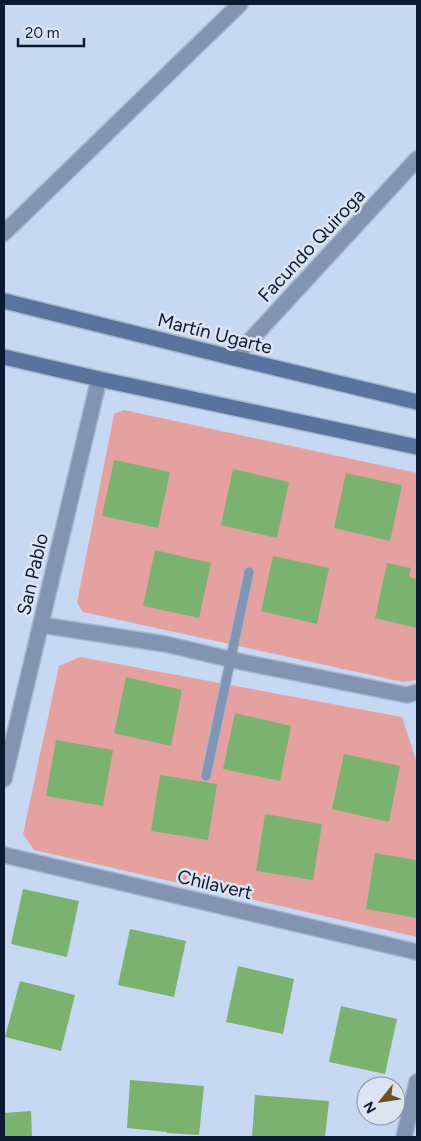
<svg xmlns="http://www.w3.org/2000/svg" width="421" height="1141" font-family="Figtree,sans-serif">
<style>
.green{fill:#e4a1a0}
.building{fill:#7cb270}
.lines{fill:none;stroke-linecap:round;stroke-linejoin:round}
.lane-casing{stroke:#a5b6cf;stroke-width:11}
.street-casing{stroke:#a5b6cf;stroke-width:18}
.secondary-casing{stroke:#a5b6cf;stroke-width:18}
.lane{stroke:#8294b1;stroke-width:9}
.street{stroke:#8294b1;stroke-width:15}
.secondary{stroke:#59739e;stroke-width:15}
.labels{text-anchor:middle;stroke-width:5;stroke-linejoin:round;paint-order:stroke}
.street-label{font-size:19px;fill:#0b1a32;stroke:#dce4f2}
</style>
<rect width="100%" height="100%" fill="#c7d8f2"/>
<path class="green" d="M124,410L417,473V680L403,682L83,612L77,603L114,414Z
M80,657L402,717L417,763V937L34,850L23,834L59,666Z"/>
<path class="building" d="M114,460L170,472L158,528L102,516Z
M233,469L289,482L277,538L221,525Z
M346,473L402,485L390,541L334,528Z
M155,550L211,563L199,618L143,606Z
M273,556L329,568L317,624L261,611Z
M387,563L411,568L409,577L417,579V628L375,618Z
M126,677L182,690L171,746L114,733Z
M235,713L291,726L280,781L223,769Z
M56,740L113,750L103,806L46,796Z
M344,754L400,766L389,822L332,809Z
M160,775L217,784L208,840L151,831Z
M265,814L322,824L313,880L256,871Z
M375,853L417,860V918L366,909Z
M23,889L79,901L67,957L11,944Z
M130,929L186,941L174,997L118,985Z
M238,966L294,979L283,1034L226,1022Z
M20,981L75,995L61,1051L5,1037Z
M341,1006L397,1019L385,1074L329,1062Z
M130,1080L204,1086L199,1135L166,1133L167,1132L127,1128Z
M255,1095L329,1101L325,1137H252Z
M31,1111L32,1137H4V1113Z"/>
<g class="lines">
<defs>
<path id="lane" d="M206,776L249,572"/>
<path id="street" d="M4,233L240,4
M234,358L417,159
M41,625L165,644L242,662L407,695L417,692
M4,779L99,379
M4,855L417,952
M404,1137L417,1082"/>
<path id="secondary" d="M4,301L234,358L417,402
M4,357L99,379L417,447"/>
</defs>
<use href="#lane" class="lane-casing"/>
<use href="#street" class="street-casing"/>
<use href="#secondary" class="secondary-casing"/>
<use href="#lane" class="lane"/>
<use href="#street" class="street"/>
<use href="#secondary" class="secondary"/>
</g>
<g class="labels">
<g class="street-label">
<text transform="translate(311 245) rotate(-47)" y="7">Facundo Quiroga</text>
<text transform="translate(215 333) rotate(14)" y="7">Martín Ugarte</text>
<text transform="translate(32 574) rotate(-77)" y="7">San Pablo</text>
<text transform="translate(215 884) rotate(13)" y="7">Chilavert</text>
</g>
</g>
<rect width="421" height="1141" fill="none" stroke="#0b1a32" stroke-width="10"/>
<g transform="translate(381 1101) rotate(240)"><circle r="24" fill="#dce4f2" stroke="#8893a5"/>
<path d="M0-4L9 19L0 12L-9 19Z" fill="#6c5223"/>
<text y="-8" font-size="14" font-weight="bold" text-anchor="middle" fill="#0b1a32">N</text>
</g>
<path d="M18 38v8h66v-8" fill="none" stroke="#0b1a32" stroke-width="2.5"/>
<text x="25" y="38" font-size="15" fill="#0b1a32" stroke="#dce4f2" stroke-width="4" paint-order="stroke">20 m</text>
</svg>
